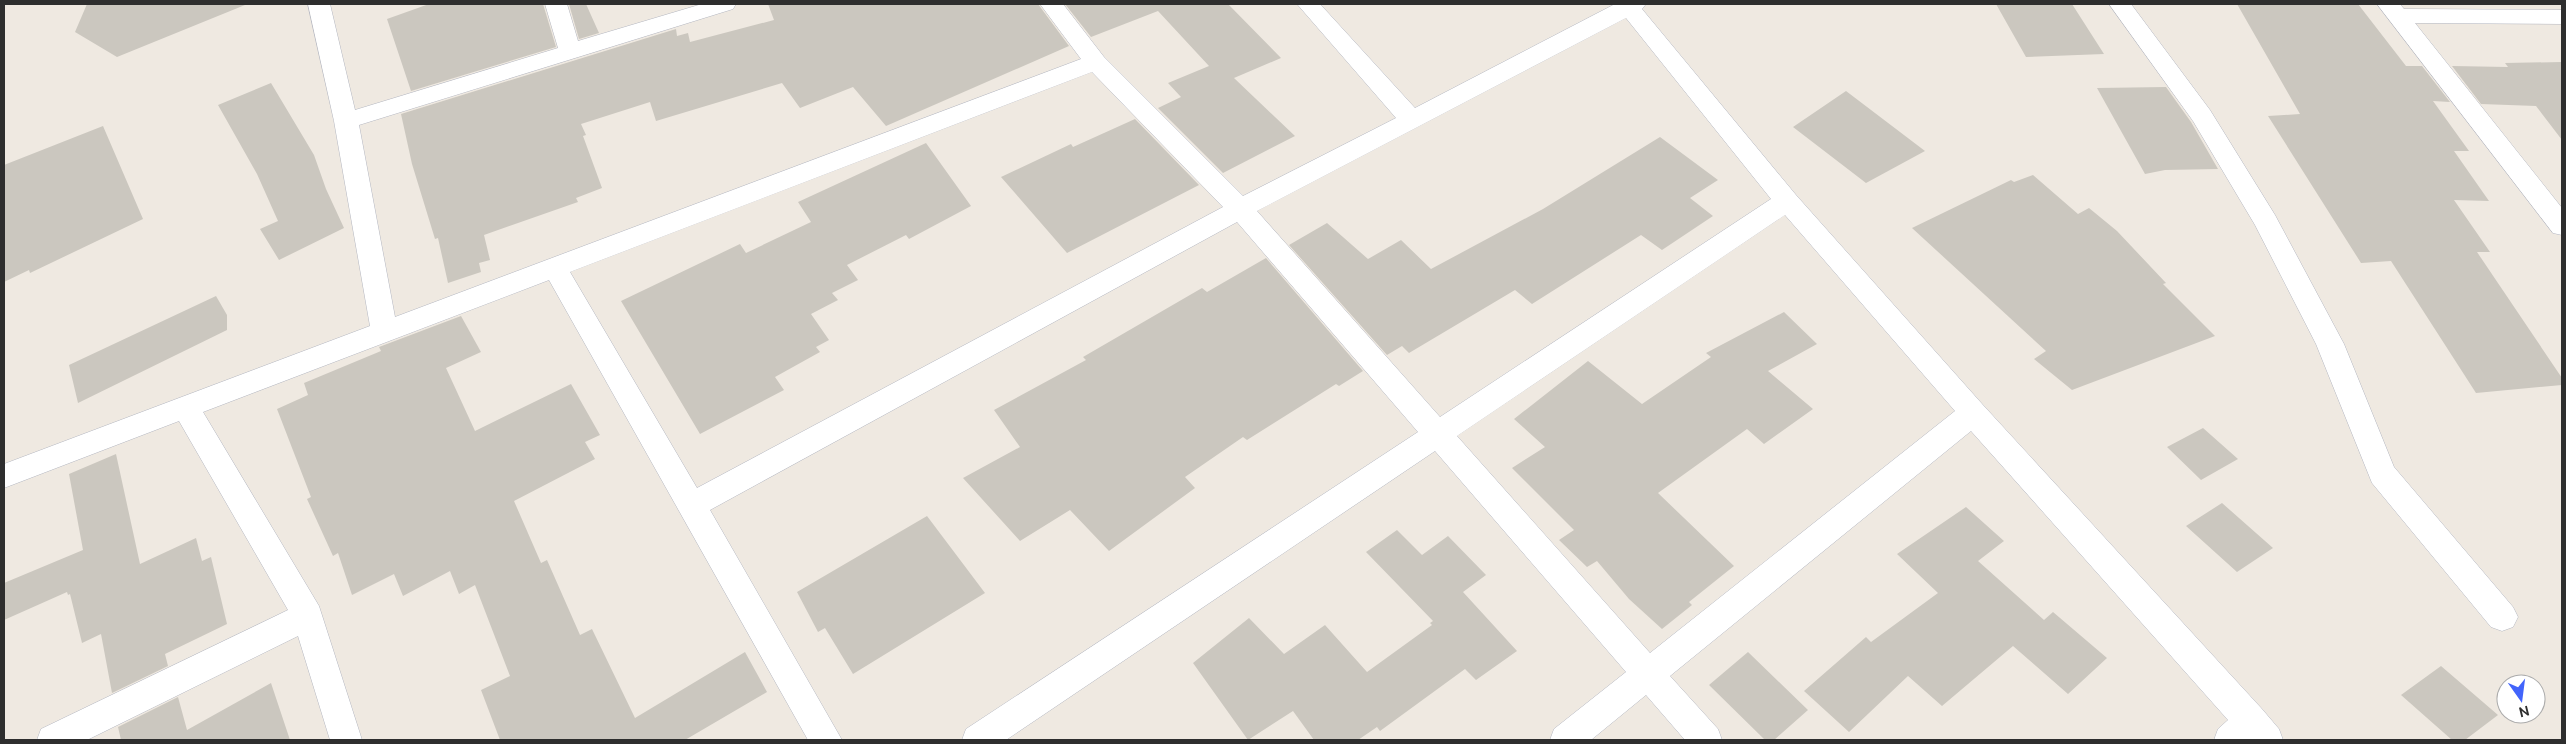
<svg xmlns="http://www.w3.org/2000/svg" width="2566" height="744" font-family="Ubuntu,sans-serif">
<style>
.building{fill:#cbc7bf}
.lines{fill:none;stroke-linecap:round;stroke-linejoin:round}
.street-casing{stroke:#b4b7c1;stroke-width:1}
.street{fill:#fff;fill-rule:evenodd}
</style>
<rect width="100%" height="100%" fill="#efe9e1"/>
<path class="building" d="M87,4H245V5L117,57L75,32Z
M429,4H543L556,47L411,91L387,19Z
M569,4H586L599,33L579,39Z
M768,4H1038L1069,46L886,126L853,87L800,108L782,83L656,121L650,102L581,124L586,135L583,136L602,188L576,198L578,202L484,235L490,260L479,263L481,272L448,283L438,238L435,239L412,164L401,114L676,29L677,36L688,33L690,42L774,20Z
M1065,4H1228L1281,58L1234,78L1295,136L1223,173L1158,108L1181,97L1168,83L1209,66L1158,11L1091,37Z
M1996,4H2072L2104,54L2026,57Z
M2237,4H2358L2406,66H2422L2450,102L2433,101L2469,151H2454L2489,201L2454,200L2490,252H2477L2562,378V385L2476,393L2391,261L2361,263L2268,116L2300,114Z
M2562,62V140L2536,106L2481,104L2452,66L2508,67L2505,63Z
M271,83L314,155L326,189L344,228L279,260L260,229L278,221L257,174L218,105Z
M2166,87L2191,122L2218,169L2165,170L2145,174L2097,88Z
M1846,91L1925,151L1866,183L1793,127Z
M1135,119L1199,185L1067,253L1001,177L1071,144L1073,147Z
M103,126L143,219L30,273L29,270L4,282V165Z
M1660,137L1718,180L1690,198L1713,216L1662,250L1641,235L1532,304L1515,290L1409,353L1402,346L1387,355L1289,245L1327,223L1368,259L1401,240L1431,269L1543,209Z
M926,143L971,206L909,239L906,235L847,265L858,280L832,293L838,300L811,314L829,340L816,347L820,352L775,377L784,390L700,434L621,301L740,244L746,253L811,222L798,202Z
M2033,175L2078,214L2089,208L2117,231L2166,283L2163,284L2215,336L2072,390L2034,359L2046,351L1912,228L2011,180L2014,182Z
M1266,258L1363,371L1339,386L1336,384L1247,440L1243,437L1185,477L1195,488L1109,551L1070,510L1020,541L963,478L1020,447L994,410L1086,360L1083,357L1202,288L1207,292Z
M216,296L227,315V330L78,403L69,365Z
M1784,312L1817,344L1768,371L1813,409L1764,444L1747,429L1658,493L1734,566L1689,602L1692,605L1662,629L1629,599L1597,561L1587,567L1559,540L1574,530L1512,468L1545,447L1514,419L1588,361L1642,404L1711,357L1706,353Z
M461,316L481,352L446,368L475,431L571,384L600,435L585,442L595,459L514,501L541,563L547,560L580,635L592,629L635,718L745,652L767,692L685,740H500L481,690L510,676L475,585L459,594L450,571L403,596L394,574L352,595L338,553L333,556L307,499L311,497L277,409L308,395L304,383L381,351L379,347Z
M2203,428L2238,459L2201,480L2167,447Z
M116,454L140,564L196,538L202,561L211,557L227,624L165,654L168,666L112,693L101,634L82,643L70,594L68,595L67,592L4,620V583L83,550L69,474Z
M2222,503L2273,548L2237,572L2186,526Z
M1966,507L2004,541L1978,561L2044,620L2053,612L2107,658L2068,694L2013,646L1942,706L1908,676L1849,732L1804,691L1866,637L1871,642L1938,593L1897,554Z
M927,516L985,593L853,674L825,628L818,632L797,592Z
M1397,530L1422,555L1448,536L1486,575L1463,592L1517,651L1476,680L1465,669L1380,731L1377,727L1358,740H1314L1293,711L1248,740L1193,663L1249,618L1284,654L1325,625L1367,672L1432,625L1430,623L1433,621L1366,552Z
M1748,652L1808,710L1774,740H1765L1709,685Z
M2441,666L2498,715L2465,740H2452L2401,695Z
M271,683L290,740H121L118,727L178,697L187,730Z"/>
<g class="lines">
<defs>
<path id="street" d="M308,4H330L355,110L558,48L545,4H567L578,41L702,4H736L733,9L359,125L395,317L1081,59L1040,4H1063L1104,57L1243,196L1396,118L1297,4H1320L1415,108L1615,4H1646L1642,9L1796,195L1983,405L2262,709L2279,729L2283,740H2214L2218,729L2228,720L1971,431L1670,676L1718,729L1722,740H1685L1646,695L1591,740H1550L1554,729L1626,672L1435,451L1006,740H962L966,729L1418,432L1237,222L710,510L842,740H808L549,280L203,412L319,606L362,740H330L298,636L87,740H37L41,729L288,610L179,421L4,488V464L370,326L334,121ZM1626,18L1771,199L1440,417L1257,211ZM1092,72L1223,207L697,488L570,272ZM1785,215L1955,411L1650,653L1457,436Z
M2109,4H2131L2210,110L2275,215L2344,344L2394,467L2513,607L2518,617L2513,627L2502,631L2491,627L2372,483L2316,344L2255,225L2193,121Z
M2377,4H2400L2404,9L2562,10V24L2415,23L2562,208V235L2553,233Z"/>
</defs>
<use href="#street" class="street-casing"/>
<use href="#street" class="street"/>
</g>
<rect width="2566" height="744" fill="none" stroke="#2e2e2e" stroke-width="10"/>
<g transform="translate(2521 699) rotate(166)"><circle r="24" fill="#ffffff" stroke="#ababab"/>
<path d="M0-4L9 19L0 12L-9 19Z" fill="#4264fb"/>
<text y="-8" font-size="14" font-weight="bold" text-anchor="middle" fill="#2e2e2e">N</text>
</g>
</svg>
